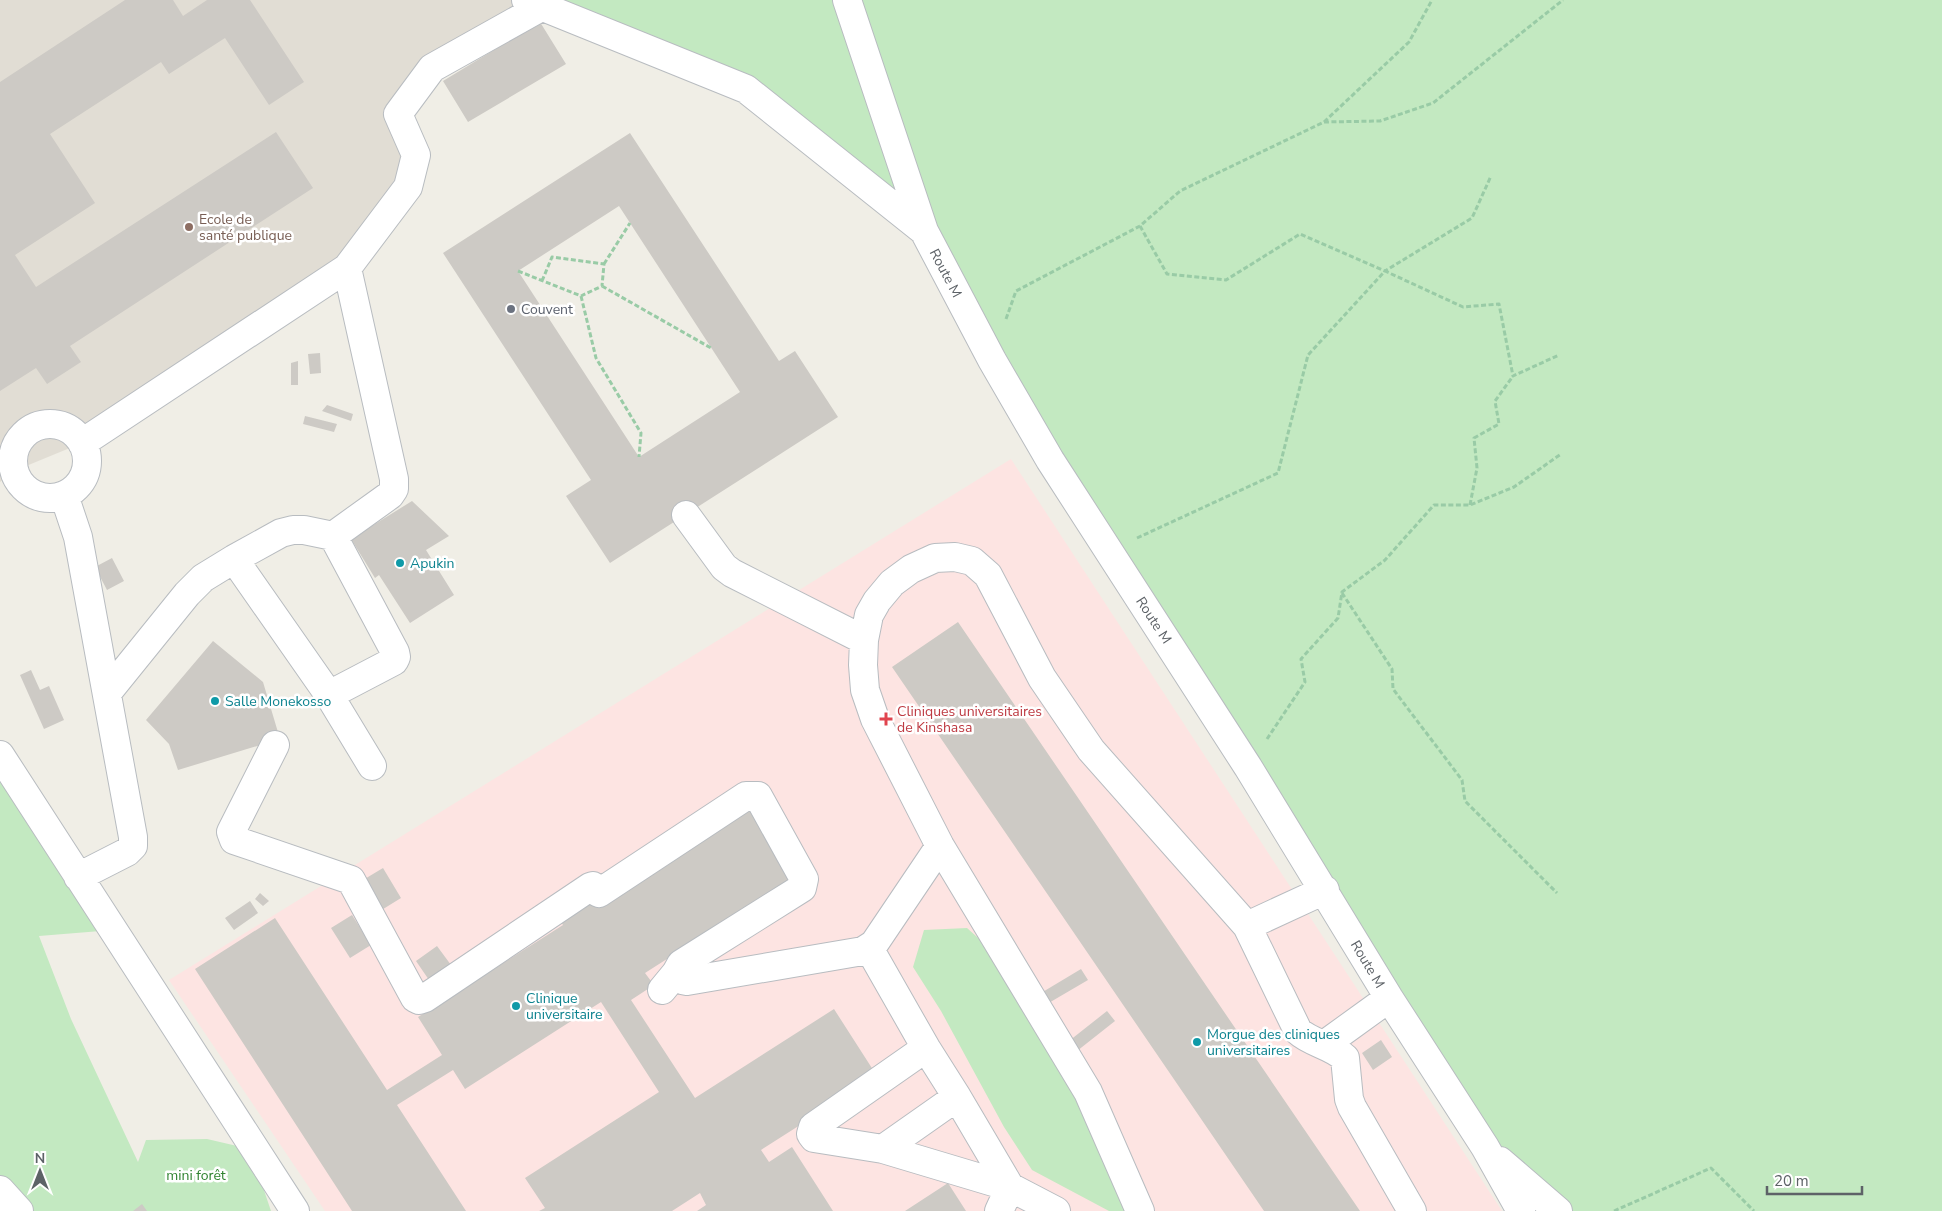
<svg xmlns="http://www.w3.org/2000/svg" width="1942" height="1211" font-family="'Nunito Sans',sans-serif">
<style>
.education{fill:#e1ddd4}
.medical{fill:#fde4e2}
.green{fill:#c3e9c1}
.building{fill:#cdcac5;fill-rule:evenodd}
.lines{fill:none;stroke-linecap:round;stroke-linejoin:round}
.minor-casing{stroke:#b8bcc0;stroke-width:30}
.path{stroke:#99cba6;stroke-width:3;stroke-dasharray:5 2.5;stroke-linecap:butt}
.minor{stroke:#fff;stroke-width:28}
.education-dot{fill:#8d6e63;stroke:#fff;stroke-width:2}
.worship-dot{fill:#6b7280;stroke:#fff;stroke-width:2}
.culture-dot{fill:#0f9aa8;stroke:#fff;stroke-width:2}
.health-dot{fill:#e0444e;stroke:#fff;stroke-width:2}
.labels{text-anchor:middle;stroke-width:5;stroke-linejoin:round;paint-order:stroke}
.education-label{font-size:14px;fill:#785e54;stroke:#fff;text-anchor:start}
.street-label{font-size:14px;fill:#5d6267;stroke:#fff}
.worship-label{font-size:14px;fill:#5b616d;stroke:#fff;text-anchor:start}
.culture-label{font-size:14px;fill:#0d838f;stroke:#fff;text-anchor:start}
.health-label{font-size:14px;fill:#be3a42;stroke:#fff;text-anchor:start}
.park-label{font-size:14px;fill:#308330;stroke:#fff}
</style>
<rect width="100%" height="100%" fill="#f0eee6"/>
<path class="education" d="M0,0H526L432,68L398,114L416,155L347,268L82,443L14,471L0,482Z"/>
<path class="medical" d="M1011,459L1502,1211H325L169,980Z"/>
<path class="green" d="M527,0H1942V1211H1538L1485,1147L924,231L731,82Z
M0,754L113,930L39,936L71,1019L138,1162L146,1140L207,1139L250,1149L271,1211H0Z
M967,928L1006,963L1025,1014L1076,1087L1131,1211H1109L1032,1170L1004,1127L941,1011L913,967L924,930Z"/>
<path class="building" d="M125,0H173L183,16L207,0H250L304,82L269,105L225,38L169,74L161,62L50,134L95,203L15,255L36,287L276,132L313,188L70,346L81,362L47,384L36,368L0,391V82Z
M540,22L566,64L468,122L443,81Z
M630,133L779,361L795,351L838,417L610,563L566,496L591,480L443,253ZM619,206L740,392L639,457L518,271Z
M320,353L321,373L310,374L308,354Z
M298,361V385H291V363Z
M327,405L353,414L351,421L322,411Z
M305,416L337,424L334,432L303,424Z
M412,501L449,536L426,550L454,595L410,623L379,575L375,578L351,539Z
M112,558L124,581L107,590L95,567Z
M958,622L1360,1211H1264L1033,873L892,667Z
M213,641L263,682L280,739L178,770L169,744L146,720Z
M31,670L40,690L49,686L64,720L44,729L20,675Z
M750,804L797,876L645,973L654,985L631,1000L695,1098L834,1009L877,1076L761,1150L769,1162L792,1147L833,1211H697L706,1205L700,1193L672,1211H539L545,1208L525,1178L659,1092L601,1002L465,1089L453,1070L397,1105L466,1211H352L195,969L275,918L387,1090L442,1055L418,1017L563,925L557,915Z
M383,868L401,898L367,919L348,889Z
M260,893L269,901L263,906L255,899Z
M250,901L258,913L234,930L225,918Z
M352,915L371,945L350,958L331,928Z
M437,946L451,965L429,980L416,961Z
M1081,969L1088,980L1047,1004L1041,993Z
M1107,1011L1115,1021L1077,1051L1069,1041Z
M1381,1040L1392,1057L1373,1070L1362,1053Z
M948,1183L966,1211H905Z
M142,1204L147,1211H133Z"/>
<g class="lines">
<defs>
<path id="minor" d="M526,0L746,89L924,231
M847,0L924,231L992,360L1050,460L1248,767L1389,998L1485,1147L1521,1211
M13 461a37 37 0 1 1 74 0a37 37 0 1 1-74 0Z
M82,443L347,268L408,187L416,155L398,114L432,68L541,7
M64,495L78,537L133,837V846L127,852L78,877
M686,515L724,567L732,573L864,640
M333,536L390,495L394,489V479L347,268
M234,559L329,695L372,766
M107,693L187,594L203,578L234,559L281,533L293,530H304L333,536L395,652L396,657L394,661L329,695
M275,745L231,832L234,840L351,880L415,998L419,1000L425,998L590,887L593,886L597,892L599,893L746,796H758L804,879L802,888L681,964L676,973L662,990
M0,755L295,1211
M1247,926L1298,1031C1311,1043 1331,1045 1345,1058L1349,1099L1352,1107L1412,1211
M869,948L926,1048L957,1097L1010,1187L1056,1211
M676,973L682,980L687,981L863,951L874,944L940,846
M1324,1045L1389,998
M926,1048L813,1127L811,1134L814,1138L883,1149L1010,1187L999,1211
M883,1149L957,1097
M1500,1161L1558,1211
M0,1190L19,1211
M1140,1211L1088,1092L940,846L875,719L865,690L863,665L864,640L869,615L877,601L892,583L911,569L935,558L955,557L972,561L988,575L1042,678L1091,750L1247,926L1325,890"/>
</defs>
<use href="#minor" class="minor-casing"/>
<path class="path" d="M1324,122L1409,42L1432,0
M1140,226L1167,274L1226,280L1300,234L1385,271L1472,218L1491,176
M604,264L630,223
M518,271L581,296L602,286
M542,281L552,257L604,264L602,286
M602,286L711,348
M581,296L596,358L641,433L639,457
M1006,319L1016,291L1140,226L1180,191L1324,122L1380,121L1433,103L1563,0
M1470,505L1477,468L1474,438L1499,424L1495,401L1513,376
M1137,538L1278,473L1308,355L1385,271L1463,307L1499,304L1513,376L1559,355
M1342,593L1392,669L1393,689L1462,780L1465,801L1557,893
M1267,739L1305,682L1301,659L1338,618L1342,592L1385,560L1434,505H1470L1514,487L1561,454
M1614,1211L1711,1168L1754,1211"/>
<use href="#minor" class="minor"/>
</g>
<circle class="education-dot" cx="189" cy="227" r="5"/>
<circle class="worship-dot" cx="511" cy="309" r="5"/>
<g class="culture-dot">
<circle cx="400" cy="563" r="5"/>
<circle cx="215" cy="701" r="5"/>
<circle cx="516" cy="1006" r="5"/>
<circle cx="1197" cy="1042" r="5"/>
</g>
<path class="health-dot" d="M883.5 711.5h5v5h5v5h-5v5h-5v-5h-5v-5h5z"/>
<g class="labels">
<g class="education-label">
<text x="199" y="224">Ecole de<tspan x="199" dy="16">santé publique</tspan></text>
</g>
<g class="street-label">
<text transform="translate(946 273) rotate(62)" y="5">Route M</text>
<text transform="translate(1154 620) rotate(57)" y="5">Route M</text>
<text transform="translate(1368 964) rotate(59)" y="5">Route M</text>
</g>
<g class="worship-label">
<text x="521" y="314">Couvent</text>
</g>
<g class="culture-label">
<text x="410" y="568">Apukin</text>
<text x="225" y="706">Salle Monekosso</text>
<text x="526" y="1003">Clinique<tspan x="526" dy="16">universitaire</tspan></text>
<text x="1207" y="1039">Morgue des cliniques<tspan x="1207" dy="16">universitaires</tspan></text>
</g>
<g class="health-label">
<text x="897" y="716">Cliniques universitaires<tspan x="897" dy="16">de Kinshasa</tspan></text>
</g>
<g class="park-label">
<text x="196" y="1180">mini forêt</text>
</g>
</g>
<g transform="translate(40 1171)" stroke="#ffffff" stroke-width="4" paint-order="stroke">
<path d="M0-4L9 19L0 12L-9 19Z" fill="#5d6267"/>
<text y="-8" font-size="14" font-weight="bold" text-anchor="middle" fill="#5d6267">N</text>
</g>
<path d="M1767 1186v8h95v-8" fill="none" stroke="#5d6267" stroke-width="2.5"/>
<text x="1774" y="1186" font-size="15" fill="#5d6267" stroke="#ffffff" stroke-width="4" paint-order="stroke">20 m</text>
</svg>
